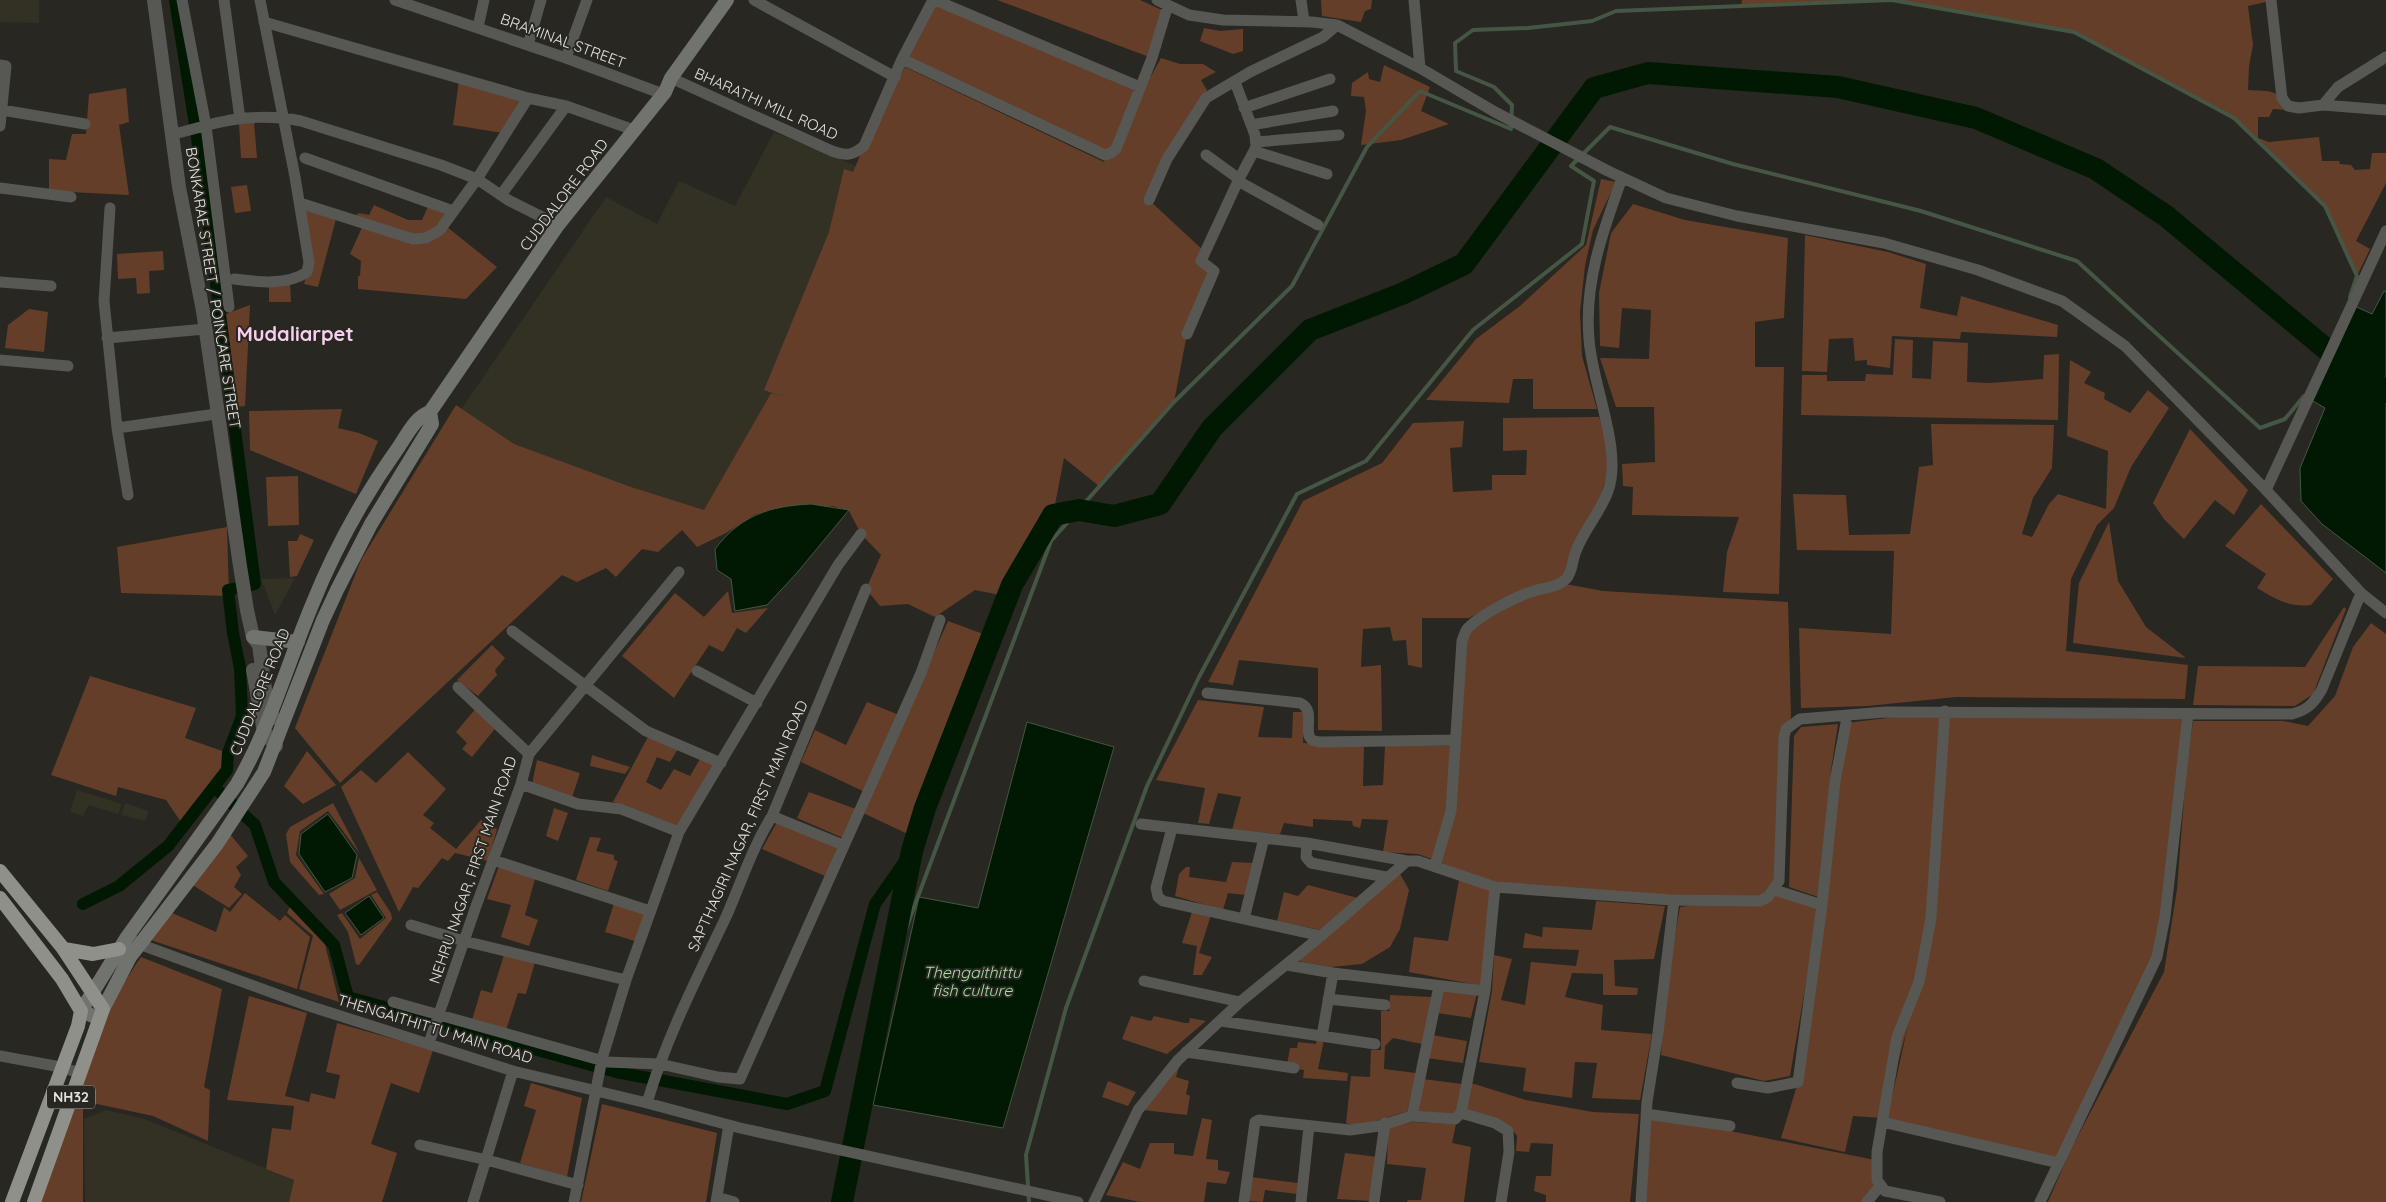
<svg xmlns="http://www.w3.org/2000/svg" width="2386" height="1202" font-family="Quicksand,sans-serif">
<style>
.built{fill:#333024}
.green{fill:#653e29}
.water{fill:#011902;stroke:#455644}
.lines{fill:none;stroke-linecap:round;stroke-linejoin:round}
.stream{stroke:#455644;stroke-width:4}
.canal{stroke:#011902;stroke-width:12}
.river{stroke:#011902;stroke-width:22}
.minor{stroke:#575754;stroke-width:11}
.tertiary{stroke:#575754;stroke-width:14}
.secondary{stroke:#71736e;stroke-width:14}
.trunk{stroke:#8f908a;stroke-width:14}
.labels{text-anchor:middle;stroke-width:4;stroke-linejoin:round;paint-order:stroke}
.shield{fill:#282721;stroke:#ababa5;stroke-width:1}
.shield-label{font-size:14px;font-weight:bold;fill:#e3e3de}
.street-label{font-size:15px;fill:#e3e3de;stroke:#282721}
.water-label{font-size:16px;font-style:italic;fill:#a5dfa2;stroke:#282721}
.district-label{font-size:20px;font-weight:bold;fill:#f8cfec;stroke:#282721}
</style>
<rect width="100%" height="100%" fill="#282721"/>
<path class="built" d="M0,0H39V23L0,22Z
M774,132L878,175L839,352L807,404L771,393L704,511L658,552L642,548L616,577L606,568L577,582L562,575L340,783L295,728L426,461L606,197L657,224L679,181L735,206Z
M295,578L275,615L261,579Z
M77,790L122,804L118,814L89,805L83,816L70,812Z
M125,803L149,811L145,821L121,815Z
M106,1110L145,1119L294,1180L289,1202H85L84,1119Z"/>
<path class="green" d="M997,0H1140L1166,12L1152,58Z
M1321,0H1372L1371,9L1365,11L1361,22L1322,16Z
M1742,0H2266V2L2248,6L2253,45L2249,66L2248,90C2270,92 2277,87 2288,110L2273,109L2269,117H2258V138L2269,142L2319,137L2322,161H2339L2340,164L2351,165L2355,170L2370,169L2372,153H2386V183L2356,241L2370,249L2357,276L2325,206L2234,118L2074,32L1892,0L1741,6Z
M932,2L1138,92L1126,121L1161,58L1180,64H1203L1216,72L1201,80L1207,90L1149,200L1205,252L1210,281L1187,334L1174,402L1100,487L1064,458L1053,515L1000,595L975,590L935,617L908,604L880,606L866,589L881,555L861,534L849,511L833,506L756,514L726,533L697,547L682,530L658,552L642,549L616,577L606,568L577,582L562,575L340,783L295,728L361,560L456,405L514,444L631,487L704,510L771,393L781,396L764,390L829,232L844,169L853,172L864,146L905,67L1104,162L1109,153L902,59Z
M1204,28L1220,31L1243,29V51L1233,54L1200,41Z
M1384,65L1430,87L1421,111L1449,124L1401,140L1361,145L1366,111L1364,97L1351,96L1352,83L1368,72L1369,79L1380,82Z
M459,80L525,97L503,133L453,125Z
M126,88L129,122L119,125L129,195L49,191V159L66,160L72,134H86L89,94Z
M254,122L257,158H241L239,124Z
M1601,179L1616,182L1593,230L1585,266L1580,312L1582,356L1597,409H1533V379H1513L1509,403L1426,400L1476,339L1520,306L1586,245Z
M247,185L251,211L235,213L231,187Z
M429,204L448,210L440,227L421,238L447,227L497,267L466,299L358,289V276H360L361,261L350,254L364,223L353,217L359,213L369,215L374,205L408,220H422Z
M1633,204L1685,220L1788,238L1784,318L1755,322V367H1784L1779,594L1723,592L1727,552L1739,517L1632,515L1633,487L1623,486L1622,464L1655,462L1654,407H1616L1600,358L1649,359L1651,310L1622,308L1619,348L1600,346L1599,293L1611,233Z
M300,206L337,215L318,287L304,284L308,269Z
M1805,235L1888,252L1926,264L1920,308L1957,316L1961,296L2058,325L2057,337L1961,332L1960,339L1892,336L1890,368L1867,365V360L1855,361L1853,338L1829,339L1827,372L1802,371Z
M163,251L164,270L149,271L150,293L137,294L136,278L118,279L117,254Z
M290,281L291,302H269V282Z
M250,305L245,406L235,407L223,315Z
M29,309L48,312L44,352L5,348L8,325Z
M1895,339L1913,340L1912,378L1931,379L1933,341L1968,343L1967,382L1989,383L2043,379L2044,355L2059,354L2058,420L1801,415L1802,375H1827V381H1865L1866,374L1893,375Z
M2070,360L2091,372L2084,383L2105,393L2104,399L2130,413L2148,390L2169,408L2131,467L2114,508L2097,525L2071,579L2066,651L2188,665L2185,699L1956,697L1868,706L1801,708L1799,628L1891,634L1894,551L1797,550L1793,494L1846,495L1849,535L1910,534L1919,467L1933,465L1931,424L2054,425L2052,468L2033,498L2022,534L2032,537L2049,504L2058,494L2106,509L2108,451L2067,436Z
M342,409L338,428L359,433L378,441L356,494L250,450L249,411Z
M1599,417L1605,433L1608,472L1601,494L1563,576L1550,583L1527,588L1469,618H1422V668L1408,665L1406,640L1393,641L1390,627L1363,629L1361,667L1381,665L1382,731L1318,730V668L1239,660L1233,685L1208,682L1303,501L1382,463L1413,423L1464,421L1462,447L1450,448L1453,492L1492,490V475H1526L1527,450L1503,451V418Z
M2190,429L2248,490L2234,515L2215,500L2184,539L2164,519L2153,503Z
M298,476L299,525L268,526L266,477Z
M2261,504L2333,579L2311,605C2289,608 2274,598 2257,588L2266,574L2225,546Z
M2109,522L2118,581L2146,627L2186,658L2073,643L2079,583Z
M227,527L229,596L121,593L117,547Z
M300,534L314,540L297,576L290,577L288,541H297Z
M1560,583L1603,591L1788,602L1791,717L1784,737L1781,872L1760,901L1495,887L1435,866L1451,811L1462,641L1489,614Z
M728,591L732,613L768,608L746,633L737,628L723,652L709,645L674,698L622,656L675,593L704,617Z
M2344,607L2346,609L2313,694L2295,706L2193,705L2198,666L2305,667Z
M948,621L986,635L910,835L863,813Z
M2371,623L2386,634V1202H2048L2070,1151L2164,972L2177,889L2186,773L2193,721H2283L2308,726L2335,696L2353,647Z
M492,645L505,658L495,670L497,675L478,696L457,680Z
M90,676L196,708L185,738L228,753L227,770L183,825L166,800L118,787L116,796L51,775Z
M1198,700L1264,707L1258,737L1292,738L1293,712H1304L1303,743L1364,747L1363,786L1383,785L1385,746H1451L1447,815L1432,859L1418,854L1383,852L1388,820L1362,819L1360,828L1353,826L1352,821L1313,819V827L1284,823L1280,834L1232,830L1241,797L1218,793L1209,824L1198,823L1205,788L1156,780Z
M867,702L899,715L865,792L801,762L815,730L846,745Z
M477,707L498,725L472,757L462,749L467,743L456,732Z
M1945,711L2188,714L2157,957L2059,1163L1887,1120L1908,1025L1883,1118L1853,1116L1845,1152L1781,1138L1798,1082L1846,723Z
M1838,724L1831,770L1818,897L1789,887L1794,736L1801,727Z
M648,737L678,749L670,762L657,757L646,782L661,790L674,769L690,776L700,759L715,764L677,826L626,805L613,802Z
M307,751L336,785L303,804L284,786Z
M408,752L446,789L423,815L434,823L430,828L456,849L481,820L497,829L488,861L455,853L448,861L442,858L418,888L413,887L399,912L341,787L361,770L376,783Z
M592,755L630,767L625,774L590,766Z
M537,760L580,773L572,798L532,784Z
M809,792L856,809L843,838L797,818Z
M333,803L360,854L328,811L300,831L296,855L324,894L319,895L290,862L286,834L290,827Z
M554,808L568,813L558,841L546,836Z
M777,822L837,848L825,876L762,849Z
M229,833L248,856L236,867L241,875L234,887L242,894L229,908L191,884Z
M590,837L601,838L596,851L614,855V860L618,861L608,891L576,880Z
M359,858L377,890L340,910L329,894L355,878Z
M1232,862L1254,863L1245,895L1228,893L1223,910L1175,896L1179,874L1186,867H1190L1189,877L1226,882Z
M499,866L535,879L525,915L538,920L529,946L501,937L511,905L487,899Z
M1398,870L1409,890L1400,929L1390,947L1362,964L1331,967L1297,961Z
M1459,880L1490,889L1482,986L1409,972L1414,937L1448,941Z
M1308,885L1358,898L1320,930L1277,921L1284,892L1298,896Z
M377,892L391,913L392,919L359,965L356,964L348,932L337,915L342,913L360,939L386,918L371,895Z
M245,893L280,921L285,915L310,937L297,989L151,940L172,913L216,932L224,907L230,912Z
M1776,894L1819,907L1790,1076L1764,1081L1661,1055L1667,981L1680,907Z
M1596,901L1665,906L1654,959L1614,960L1615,986L1638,988L1637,995H1603V974L1572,973L1565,997L1603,1005L1601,1030L1652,1034L1640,1100L1592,1098L1597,1063L1575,1062L1572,1098L1523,1091L1526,1068L1479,1062L1492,991L1494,955L1512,959L1501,1000L1525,1005L1531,962L1576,966L1579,950L1523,948L1525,933L1542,937L1543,927L1592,930Z
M614,903L646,912L635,941L605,932Z
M291,904L323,936L339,1002L299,989L313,936L287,913Z
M1192,912L1211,915L1199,953L1212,957L1202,975H1193L1197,946L1182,943Z
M504,955L535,962L526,994L518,993L506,1030L472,1020L481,990L492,993Z
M141,957L222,989L204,1087L210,1090L208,1141L153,1116L74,1099C94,1046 108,1004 141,957Z
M1442,989L1477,993L1471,1018L1437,1013Z
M1390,995L1432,997L1422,1044L1393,1038L1385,1046L1384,1069L1416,1073L1407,1112C1390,1115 1362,1129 1346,1123L1351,1076L1370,1077L1371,1050H1381V1011H1389Z
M249,996L307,1013L285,1096L309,1102L311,1093L335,1099L340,1075L326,1072L337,1023L433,1050L419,1093L391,1083L371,1144L397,1153L382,1202H289L294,1180L266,1169L272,1128L291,1130L294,1106L227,1100Z
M1131,1016L1151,1021L1154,1016L1185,1023H1189L1190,1018L1206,1021L1167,1054L1122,1039Z
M1432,1035L1467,1041L1463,1063L1427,1058Z
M1317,1038L1324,1040L1318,1069L1348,1073L1347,1081L1303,1078L1304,1070L1296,1069L1287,1064L1290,1048H1297L1298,1042L1316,1044Z
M1179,1067L1176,1077L1189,1081L1186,1094L1190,1096L1187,1115L1143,1110Z
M1423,1079L1462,1084L1456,1115L1416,1111Z
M1108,1081L1136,1092L1128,1106L1102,1097Z
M531,1083L582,1098L567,1177L520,1163L536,1110L524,1106Z
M1471,1083L1526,1100L1593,1112L1639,1114L1630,1202H1546V1195L1534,1191L1536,1176H1551L1553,1144L1531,1143L1529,1152L1516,1151L1517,1136L1509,1125L1466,1110Z
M602,1104L717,1133L706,1202H581Z
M72,1106H83V1202H38Z
M1646,1114L1875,1160L1877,1180L1867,1202H1641Z
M1202,1118L1212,1120L1206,1159L1218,1160V1170L1230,1172L1226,1184L1207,1182L1204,1202H1140L1106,1195L1123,1162L1140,1169L1150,1143H1174V1154L1193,1156Z
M1413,1122L1456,1124L1452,1143L1471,1147L1464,1202H1407L1408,1200H1421L1426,1168L1387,1164L1388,1128Z
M1345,1153L1378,1157L1371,1201L1337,1199Z
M1251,1177L1298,1183L1297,1194L1265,1190L1263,1202L1248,1201Z"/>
<path class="water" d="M2384,291L2386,292V573L2322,524L2301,501L2300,468L2325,408L2304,396L2348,303L2372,314Z
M811,504L849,510L796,574L767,605L735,611L731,579L717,570L715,549C741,515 770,506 811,504Z
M1027,722L1114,747L1003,1128L873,1105L919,897L978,908Z
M328,814L357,855L352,878L325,892L299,854L301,834Z
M369,896L384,918L361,935L345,913Z"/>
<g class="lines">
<path class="stream" d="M841,1202L855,1178L901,942L1051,541L1174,402L1292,286L1367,147L1420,91L1511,129L1512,105L1494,87L1456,71L1455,43L1473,30L1528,28L1592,21L1616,11L1892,0L2074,32L2234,118L2325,206L2357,276L2350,297
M1029,1202L1026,1155L1066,1008L1147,786L1199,677L1297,494L1366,461L1473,330L1582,244L1594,181L1571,166L1610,127L1733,164L1921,211L2077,261L2260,428L2285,419L2304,396"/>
<path class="canal" d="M214,787L255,825L274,882L334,945L348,997L616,1072L787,1104L825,1091L875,904L912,851
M83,904L119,886L168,846L227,770L228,753L242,716L240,668L233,633L228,590L255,584L197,137L175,0"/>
<path class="river" d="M842,1202L912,851L925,808L1012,585L1053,515L1079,510L1114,516L1160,504L1212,428L1310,330L1404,293L1464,264L1594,88L1648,73L1838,87L1976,118L2096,169L2166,216L2326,349L2386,392"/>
<path class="minor" d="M182,0L206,126L229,307
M224,0L240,119
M395,0L566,58L663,94
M754,0L895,77
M935,0L1140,87
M1157,0L1189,15L1223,20L1312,22L1337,25L1420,68L1495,112L1608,171L1666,198L1737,216L1884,243L1978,270L2062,301L2125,346L2266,490L2361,593L2386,613
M1301,0L1304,21
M1414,0L1420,68
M2271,0L2282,98L2288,106L2299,108L2323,105L2386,110
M264,22L528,98L477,179L440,230L426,238L413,239L300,203
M478,27L484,0
M528,45L541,0
M566,58L587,0
M902,59L1105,155L1111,153L1116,149L1152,58L1168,5
M0,65L6,66L0,126
M671,78L832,151C846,156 852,156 864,146L902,59L933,0
M528,98L566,106
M2323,105L2338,87L2386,57
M1244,108L1330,79
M2,110L85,124
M1251,125L1333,111
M172,134C189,131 205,125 221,122C246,116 276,116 301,121L441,165L477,179L508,200L558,225
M1256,142L1339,135
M1254,151L1327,174
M1206,155L1239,179
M305,158L453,211
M1238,181L1318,225
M0,188L71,197
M501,195L566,106L634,130
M1149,200L1167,159L1206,98L1250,72L1323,37L1337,25
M110,208L104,301L117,428L128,495
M234,279C257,282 287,286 307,272L309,262L295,177L260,0
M0,282L51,286
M1187,334L1214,271L1201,261L1238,181L1256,147L1255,135L1235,82
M107,338L205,329
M0,360L68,366
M117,428L216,414
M2266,490L2386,231
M512,631L646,731L721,763
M697,671L757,703
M458,687L529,754
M1207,693L1300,703C1314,709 1306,724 1309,736L1312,740L1319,742L1456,740
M521,784L578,804L621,809L679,832
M772,816L843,845
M1141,824L1307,843L1407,861
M1172,828L1156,888L1158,897L1163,901L1321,936
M1307,843L1306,857L1311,863L1386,877
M493,860L650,911
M1435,866L1451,811L1462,641C1464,636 1465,631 1468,628C1480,615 1517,596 1534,591C1543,588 1559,587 1566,579C1573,572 1572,560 1576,551C1584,530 1600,513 1608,491C1623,450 1592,385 1589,339C1584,282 1603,231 1622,178
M1775,890L1822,905
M1244,919L1264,838
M411,925L464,941L626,980
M127,937L139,944L306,1005L513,1071L647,1103L740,1128L1078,1202
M1287,965L1333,973L1485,991
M1144,981L1240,1002
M1328,999L1385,1005
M393,1002L607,1062L660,1064L718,1077L740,1079L921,673L940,620
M1221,1021L1375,1044
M1322,1036L1333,973
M429,1043L475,909L521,784L529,754L679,572
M1186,1052L1294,1068
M0,1056L61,1067L79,1073
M1737,1083L1768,1088L1798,1082L1822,905L1835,781L1846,723
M647,1103C666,1038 697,978 726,917C741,883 752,848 772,816L866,589
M1461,1113L1495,1123L1508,1131L1509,1152L1501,1202
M1646,1114L1730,1126
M1412,1116L1439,986
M1882,1122L2059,1163
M420,1145L487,1160L578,1185
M717,1197L734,1202
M473,1202L513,1071
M574,1202L602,1059L626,980L679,832L838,565L861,534
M716,1202L729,1125
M1094,1202L1138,1110L1178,1060L1240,1002L1321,936L1407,861H1418L1495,887L1671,900L1760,901L1768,897L1779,881L1784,737L1786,729L1800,719L1885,712L2292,714C2308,710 2314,703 2322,689L2361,593
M1244,1202L1255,1122L1259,1120L1350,1130L1379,1126L1412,1116L1455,1119L1461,1113L1485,991L1495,887
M1301,1202L1309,1126
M1374,1202L1385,1123
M1641,1202L1647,1102L1658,1033L1674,900
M1867,1202L1880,1186
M1940,1202L1885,1191L1877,1180V1152L1897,1037L1919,982L1931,918L1945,711
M2040,1202L2157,957L2165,917L2188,714"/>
<path class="tertiary" d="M154,0L179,187L203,311L240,566L247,610L253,637L259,645L265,689L273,718
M253,670L264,732L276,746"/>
<path class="secondary" d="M253,637L298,642
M103,1009L130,957L217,844L264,772L323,620L337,590L371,524L432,424L430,412
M98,1018L81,1011L127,937L237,784C270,727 287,665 312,605C334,550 364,496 398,448C407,435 415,417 430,412L558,225L665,92L671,78L727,0"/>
<path class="trunk" d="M0,871L62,947L103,1009L34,1202
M0,898L62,979L81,1011L78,1026L12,1202
M64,949L93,954L119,949"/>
</g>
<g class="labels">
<rect class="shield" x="47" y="1085.5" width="48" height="23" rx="4"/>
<g class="shield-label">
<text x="71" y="1102">NH32</text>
</g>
<g class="street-label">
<text transform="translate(563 41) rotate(20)" y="5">BRAMINAL STREET</text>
<text transform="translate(766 104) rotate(24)" y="5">BHARATHI MILL ROAD</text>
<text transform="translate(564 195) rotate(-53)" y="5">CUDDALORE ROAD</text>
<text transform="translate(213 288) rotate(81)" y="5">BONKARAE STREET / POINCARE STREET</text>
<text transform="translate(260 692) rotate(-68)" y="5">CUDDALORE ROAD</text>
<text transform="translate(748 826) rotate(-66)" y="5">SAPTHAGIRI NAGAR, FIRST MAIN ROAD</text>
<text transform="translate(473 870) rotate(-71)" y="5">NEHRU NAGAR, FIRST MAIN ROAD</text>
<text transform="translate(435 1029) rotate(17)" y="5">THENGAITHITTU MAIN ROAD</text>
</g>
<g class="water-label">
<text x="972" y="978">Thengaithittu<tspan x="972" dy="18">fish culture</tspan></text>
</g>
<g class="district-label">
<text x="295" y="341">Mudaliarpet</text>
</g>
</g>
</svg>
